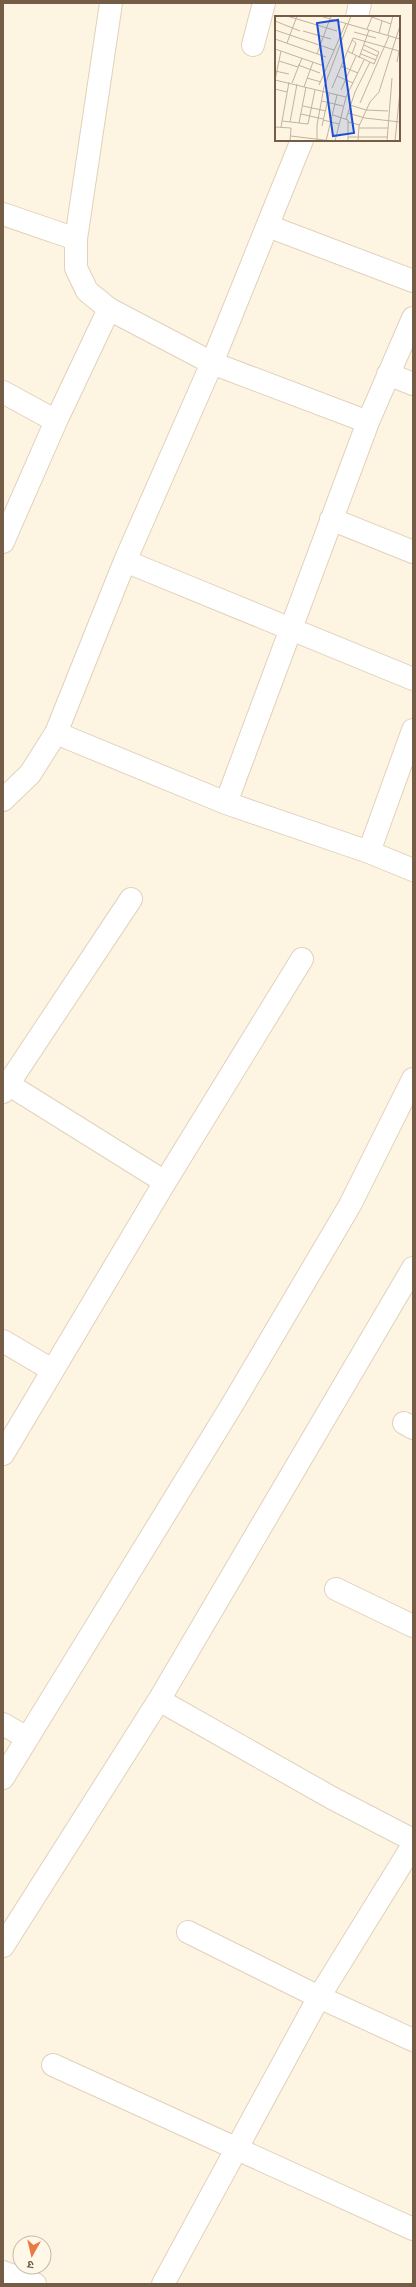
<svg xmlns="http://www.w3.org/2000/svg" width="416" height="2287" font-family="'Work Sans','Noto Sans Devanagari',sans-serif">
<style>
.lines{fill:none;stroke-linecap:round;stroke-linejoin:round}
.minor-casing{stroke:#e1d1bd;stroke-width:24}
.minor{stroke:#fff;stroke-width:22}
.inset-road{fill:none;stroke:#c2b39e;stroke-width:1}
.view{fill:#1d4ed8;fill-opacity:0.15;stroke:#1d4ed8;stroke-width:2}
.inset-edge{fill:none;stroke:#745c47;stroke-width:2}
</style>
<rect width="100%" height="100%" fill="#fdf5e1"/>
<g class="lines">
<defs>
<path id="minor" d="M111,3L76,239V268L87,291L109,309L212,363L368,422
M357,17L360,3
M253,45L264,3
M3,214L76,239
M268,226L413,281
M388,374L413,384
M3,392L56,421
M331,519L413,552
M3,542L56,421L109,309
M125,561L413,679
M56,733L226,803L369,852L413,870
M3,800L30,774L56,733L125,561L212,363L302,140
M226,803L368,422L413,318
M369,852L413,730
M3,1081L165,1182
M3,1092L131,899
M3,1341L52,1370
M404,1423L413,1428
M3,1454L165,1182L302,959
M336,1589L413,1626
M159,1700L332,1798L413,1840
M3,1724L27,1738
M3,1778L232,1405L350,1205L413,1079
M188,1932L319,1997L413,2040
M3,1946L159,1700L413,1268
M53,2065L413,2229
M3,2272L35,2284
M163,2284L319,1997L413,1845"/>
</defs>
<use href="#minor" class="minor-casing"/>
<use href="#minor" class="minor"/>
</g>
<g transform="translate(275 16)">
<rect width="125" height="125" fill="#fdf5e1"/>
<path class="inset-road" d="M12,0L62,15M45,0L125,23M94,0L116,8M0,5L25,15M92,13L97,1M0,14L59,34M28,15L56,23M79,16L101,22M104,17L107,5M113,19L118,0M121,22L125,10M0,23L51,41M12,27L22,0M0,33L49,50M87,33L102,40M72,35L99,48L104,36L89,29M42,38L56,0M77,38L81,27L77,24M86,38L101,44M84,42L94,14M4,45L23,51M23,49L45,57M66,50L83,57M0,55L14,58M62,60L78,67M32,62L46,66M0,64L71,81M0,64L6,35M17,67L27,42M44,69L71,7M29,71L38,46M57,72L78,22L124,35L122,46M0,73L12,76M66,74L81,40M47,85L68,90M85,87L114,20M75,89L91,94L113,95M28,90L51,95M73,97L90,102L125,106M26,98L48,103M58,99L73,104V125M71,103L80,76L95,46M48,104L64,108M7,105L33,108L40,74M15,106L22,68M73,106L85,109M24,107L31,71M47,110L54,78M0,111L16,112L15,125M6,111L14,66M84,112H113M16,120L57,125M73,121H112M42,125V109L49,71L76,0M51,125L62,79M60,125L71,81L89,44M83,125L84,110L95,86L104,76L121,22M112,125L117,62M120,125L125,75"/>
<path class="view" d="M63,4L79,117L58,120L42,7Z"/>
<rect width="125" height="125" class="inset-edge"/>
</g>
<rect width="416" height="2287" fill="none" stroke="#745c47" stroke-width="8"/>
<g transform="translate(32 2255) rotate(188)"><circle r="19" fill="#fff8e8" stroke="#c7baa8"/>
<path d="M0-3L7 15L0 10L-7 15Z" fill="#ea7942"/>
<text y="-6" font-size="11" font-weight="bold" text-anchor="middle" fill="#745c47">उ</text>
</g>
</svg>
